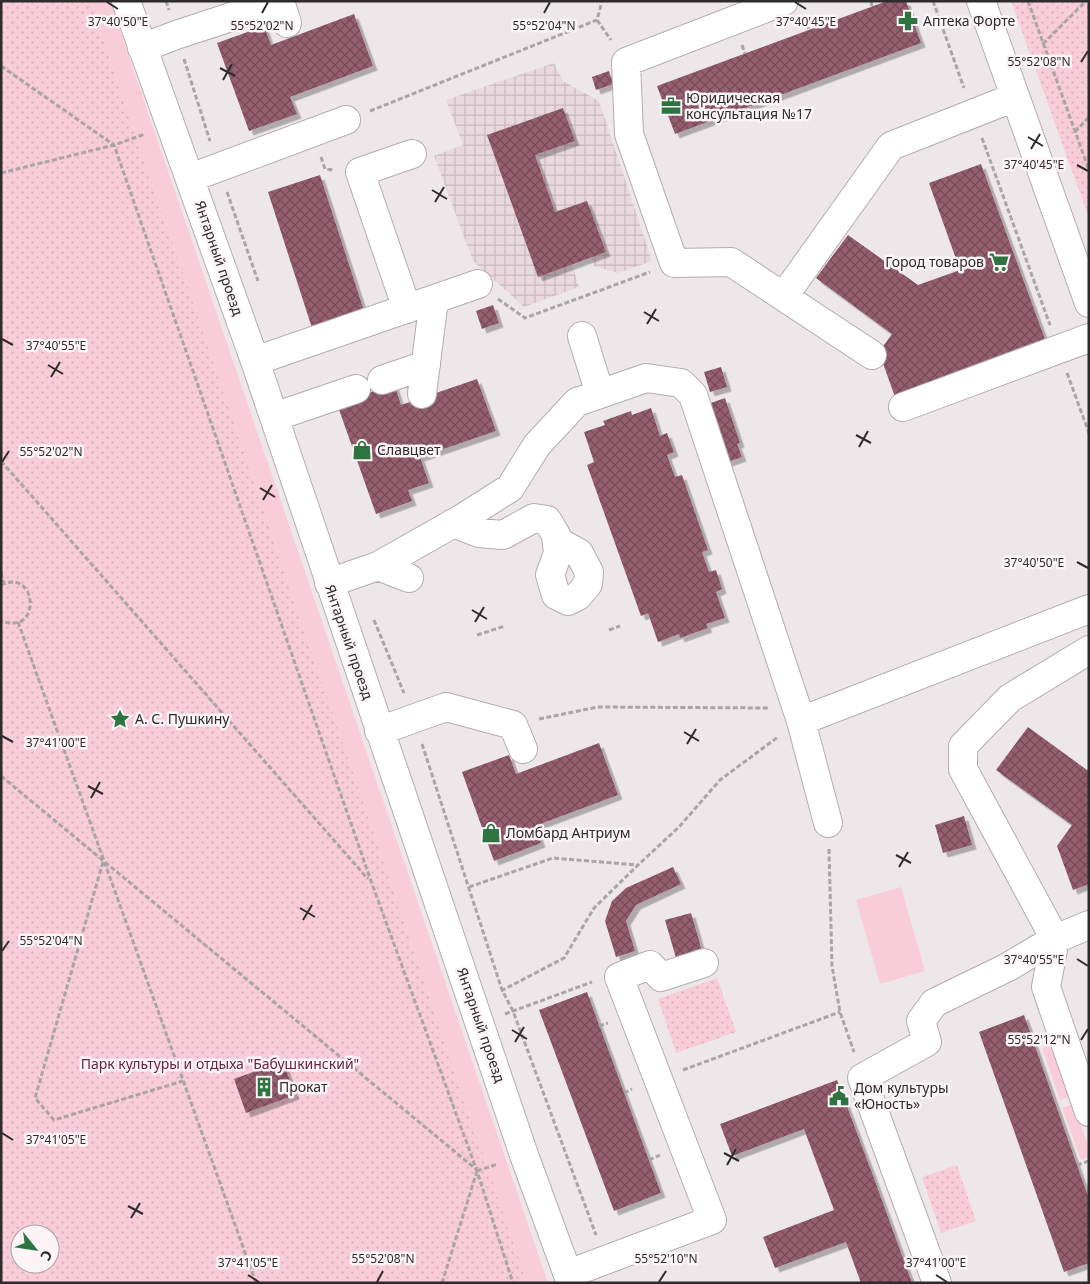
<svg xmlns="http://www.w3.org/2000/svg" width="1090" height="1284" font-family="'Noto Sans',sans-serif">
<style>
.industrial{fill:url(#industrial-grid)}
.grass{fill:#f8ccd8}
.park{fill:url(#park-dots);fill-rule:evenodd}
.building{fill:url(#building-cross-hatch);filter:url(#shadow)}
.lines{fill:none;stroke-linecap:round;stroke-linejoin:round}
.minor-casing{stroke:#b4acae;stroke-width:30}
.path{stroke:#a9a4a5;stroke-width:3;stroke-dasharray:5 2.5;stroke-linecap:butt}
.minor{stroke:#fff;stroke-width:28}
.ticks{fill:none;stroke:#2d2b2b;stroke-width:2}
.labels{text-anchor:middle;stroke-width:5;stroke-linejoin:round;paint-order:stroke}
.poi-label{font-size:14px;fill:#2d2b2b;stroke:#fcf4f6;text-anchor:start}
.street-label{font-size:14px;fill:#2d2b2b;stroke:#fcf4f6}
.park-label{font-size:14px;fill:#6b233f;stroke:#fcf4f6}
.ticks-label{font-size:12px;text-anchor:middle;fill:#2d2b2b;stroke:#fcf4f6;stroke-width:5;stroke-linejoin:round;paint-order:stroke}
</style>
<defs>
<pattern id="industrial-grid" width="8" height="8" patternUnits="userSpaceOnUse" patternTransform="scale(1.25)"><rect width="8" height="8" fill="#e9d8dd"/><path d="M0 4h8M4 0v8" fill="none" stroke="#c8babe"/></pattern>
<pattern id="park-dots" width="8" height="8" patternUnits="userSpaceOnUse" patternTransform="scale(1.25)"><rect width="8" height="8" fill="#f8ccd8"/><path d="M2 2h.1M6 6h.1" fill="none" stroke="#d5afba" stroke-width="1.8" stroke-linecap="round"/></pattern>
<pattern id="building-cross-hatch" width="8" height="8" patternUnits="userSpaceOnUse" patternTransform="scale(1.25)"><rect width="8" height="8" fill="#965f70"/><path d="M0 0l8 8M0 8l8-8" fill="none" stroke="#744a57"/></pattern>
<filter id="shadow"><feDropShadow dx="4.5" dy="4.5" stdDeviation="0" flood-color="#0004"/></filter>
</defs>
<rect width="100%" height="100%" fill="#eee7e9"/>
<path class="industrial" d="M554,63L563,81L599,101L652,261L618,273L594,266L591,257L572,264L579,287L524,307L473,261L434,156L463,145L446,100Z"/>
<path class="grass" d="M90,1H110L548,1283H527Z
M901,887L925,971L880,984L856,900Z
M1053,1044L1071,1096L1060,1100L1042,1048Z
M1073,1104L1089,1148V1157L1081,1160L1062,1108Z"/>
<path class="park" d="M1,1H90L527,1283H1ZM20,1234H50V1264H20Z
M1011,1H1089V218Z
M717,978L736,1032L676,1053L658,999Z
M957,1165L976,1221L941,1233L922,1177Z"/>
<path class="building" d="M887,1H906L921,43L675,134L657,86Z
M354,14L373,66L290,97L297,114L249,131L217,43L264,26L271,45Z
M609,71L613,84L596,90L592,77Z
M563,108L575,141L535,155L555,212L587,201L606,252L538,277L487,135Z
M981,164L1046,342L895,397L879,352L892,334L816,278L848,235L918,285L960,270L929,183Z
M320,175L365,314L313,331L268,192Z
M493,305L499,323L482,329L476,311Z
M721,367L727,387L710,392L704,372Z
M477,379L496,431L420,457L429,483L408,490L412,501L376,514L337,404L394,384L401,405Z
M725,398L740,443L737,444L742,457L728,462L705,405Z
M651,408L660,436L667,433L674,452L667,455L675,477L682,475L708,550L702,552L709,572L716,570L722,589L716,592L725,618L706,624L708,628L680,638L679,634L658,642L648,613L641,616L587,465L594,462L584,432L605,425L603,421L631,411L632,415Z
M1028,727L1087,770L1089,769V884L1073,890L1057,846L1072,825L996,770Z
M599,743L618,795L535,826L541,843L494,861L462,772L509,755L516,774Z
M964,816L972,845L943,853L935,825Z
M673,867L681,884L636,905L626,921L635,951L616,957L605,921L612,901L626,888Z
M691,913L702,951L676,958L665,920Z
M587,992L661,1193L614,1211L539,1010Z
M1024,1015L1089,1199V1263L1064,1272L979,1032Z
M283,1061L295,1095L246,1113L234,1079Z
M837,1080L872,1173L912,1283H861L846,1242L775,1268L763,1237L834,1210L804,1129L732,1156L720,1124Z"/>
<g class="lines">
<defs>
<path id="minor" d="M126,1L255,361L524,1155L571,1283
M784,1L626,62L629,134L674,263L731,262L872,355
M981,1L1089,303
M142,48L176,35L280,1L287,23
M190,178L346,120
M784,296L891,146L1015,97
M407,309L360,172L412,154
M582,336L600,394
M255,361L478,284
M382,380L426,365
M422,394L434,299
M903,407L1089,338
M274,417L356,389
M453,523L479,533L503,535L534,518L547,520L556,535L558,553L550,575L556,595L568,601L578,596L588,584L589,572L579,553L557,541
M378,566L409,578
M329,583L378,566L461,519L510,488L537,445L577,402L646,378L681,383L693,395L801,721L828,823
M1089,650L1010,698L963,746V769L1055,939L1046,987L1089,1112
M801,721L1089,609
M379,731L446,707L513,725L523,749
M568,1274L712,1220L619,977L650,965L661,977L704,963
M937,1283L862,1078L927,1042L921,1021L934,1003L1008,967L1055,939L1089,925"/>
</defs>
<use href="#minor" class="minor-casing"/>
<path class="path" d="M166,1L169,10
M871,1L872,7
M933,1L964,88
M1028,1L1089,170
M804,17L809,30
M597,20L611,40
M1043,44L1086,1
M742,45L745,54
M184,59L210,141
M1,66L114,145L371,881L477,1171L513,1283
M370,111L597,20L602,1
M1075,132L1089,117
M982,138L1050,325
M321,157L325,169L334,170
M1,173L114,145L145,134
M227,192L258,281
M498,299L525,318L650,272
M1067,373L1089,433
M1,461L368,879
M1,573L4,584
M1,585C37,567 43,636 1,621
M374,620L404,693
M18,622L256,1283
M609,630L620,626
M477,635L505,626
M539,719L598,707L769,708
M422,744L502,990L513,1011L596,1235
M1,776L477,1170
M829,849L832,966L840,1012L854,1052
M103,862L35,1098L54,1120L183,1081
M469,887L553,858L637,865
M501,991L564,958L594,908L638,865L679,827L720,780L778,737
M505,1014L592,982
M599,1026L608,1023
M683,1070L840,1012
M624,1093L632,1089
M649,1160L660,1155
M1077,1165L1089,1161
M477,1171L498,1164
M442,1283L477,1171"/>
<use href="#minor" class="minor"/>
</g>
<path class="ticks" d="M107,2L118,9M795,2L806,9M262,13L268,2M544,13L550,2M1081,62L1088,51M220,68L235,76M223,80L232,64M1028,137L1043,146M1031,149L1040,134M1077,165L1088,171M432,190L447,199M435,202L444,187M644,312L659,321M647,324L656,309M2,339L13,345M48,365L63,374M51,377L60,362M856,435L871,443M859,447L868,431M2,462L9,451M260,488L275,497M263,500L272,485M1077,562L1088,568M472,610L487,619M475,622L484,607M684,732L699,741M2,736L13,742M687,744L696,729M88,786L103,794M91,798L100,782M896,855L911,863M899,867L908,852M300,908L315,917M303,920L312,905M2,951L9,941M1077,959L1088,966M512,1030L527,1039M1081,1040L1088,1029M515,1042L524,1027M2,1133L13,1140M724,1153L739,1161M727,1165L736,1149M128,1206L143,1214M131,1218L140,1203M248,1275L259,1282M936,1275L947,1282M377,1282L383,1271M659,1282L666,1271"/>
<defs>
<symbol id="pharmacy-bare" viewBox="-9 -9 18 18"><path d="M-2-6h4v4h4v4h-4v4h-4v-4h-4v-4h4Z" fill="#2d7440" stroke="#fcf4f6" stroke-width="2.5" paint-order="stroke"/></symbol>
<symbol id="office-bare" viewBox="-9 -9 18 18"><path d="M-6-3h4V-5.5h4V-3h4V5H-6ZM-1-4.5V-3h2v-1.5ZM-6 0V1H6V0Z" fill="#2d7440" stroke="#fcf4f6" stroke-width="2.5" paint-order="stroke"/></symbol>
<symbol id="supermarket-bare" viewBox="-9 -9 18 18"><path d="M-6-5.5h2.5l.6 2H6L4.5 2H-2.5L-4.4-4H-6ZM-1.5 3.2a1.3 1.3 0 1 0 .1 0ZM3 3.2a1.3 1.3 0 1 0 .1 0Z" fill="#2d7440" stroke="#fcf4f6" stroke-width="2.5" paint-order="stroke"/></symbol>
<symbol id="shop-bare" viewBox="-9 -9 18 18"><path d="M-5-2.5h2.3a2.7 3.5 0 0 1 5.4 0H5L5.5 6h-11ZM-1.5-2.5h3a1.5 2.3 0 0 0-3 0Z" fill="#2d7440" stroke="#fcf4f6" stroke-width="2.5" paint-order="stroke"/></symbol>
<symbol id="sight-bare" viewBox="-9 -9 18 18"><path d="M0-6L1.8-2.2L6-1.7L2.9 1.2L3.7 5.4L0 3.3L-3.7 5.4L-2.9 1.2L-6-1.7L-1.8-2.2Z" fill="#2d7440" stroke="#fcf4f6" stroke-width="2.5" paint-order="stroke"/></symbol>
<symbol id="building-bare" viewBox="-9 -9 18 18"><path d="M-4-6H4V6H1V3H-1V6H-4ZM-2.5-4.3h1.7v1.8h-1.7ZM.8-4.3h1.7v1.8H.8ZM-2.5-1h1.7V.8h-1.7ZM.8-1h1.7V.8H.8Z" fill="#2d7440" stroke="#fcf4f6" stroke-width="2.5" paint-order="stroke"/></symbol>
<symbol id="civic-bare" viewBox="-9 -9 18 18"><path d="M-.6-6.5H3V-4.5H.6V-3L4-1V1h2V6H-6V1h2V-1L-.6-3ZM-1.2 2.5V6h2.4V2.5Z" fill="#2d7440" stroke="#fcf4f6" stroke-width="2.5" paint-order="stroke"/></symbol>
</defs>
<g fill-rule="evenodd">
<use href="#pharmacy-bare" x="894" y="7" width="28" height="28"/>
<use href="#office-bare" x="657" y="92" width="28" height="28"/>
<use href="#supermarket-bare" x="985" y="248" width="28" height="28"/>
<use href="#shop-bare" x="348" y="436" width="28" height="28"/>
<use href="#sight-bare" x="106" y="705" width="28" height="28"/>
<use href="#shop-bare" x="477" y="819" width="28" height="28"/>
<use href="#building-bare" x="250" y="1073" width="28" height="28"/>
<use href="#civic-bare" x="825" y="1082" width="28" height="28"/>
</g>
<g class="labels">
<g class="poi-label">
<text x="923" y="26">Аптека Форте</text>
<text x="686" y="103">Юридическая<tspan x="686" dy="16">консультация №17</tspan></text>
<text x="984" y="267" text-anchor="end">Город товаров</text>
<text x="377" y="455">Славцвет</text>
<text x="135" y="724">А. С. Пушкину</text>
<text x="506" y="838">Ломбард Антриум</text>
<text x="279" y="1092">Прокат</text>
<text x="854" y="1093">Дом культуры<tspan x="854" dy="16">«Юность»</tspan></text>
</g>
<g class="street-label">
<text transform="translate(219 258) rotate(71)" y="5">Янтарный проезд</text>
<text transform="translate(349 642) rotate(71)" y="5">Янтарный проезд</text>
<text transform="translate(481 1025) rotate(71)" y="5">Янтарный проезд</text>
</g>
<g class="park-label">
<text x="220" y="1069">Парк культуры и отдыха "Бабушкинский"</text>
</g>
</g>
<g class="ticks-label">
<text x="118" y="26">37°40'50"E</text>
<text x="806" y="26">37°40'45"E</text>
<text x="262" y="30">55°52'02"N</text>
<text x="544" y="30">55°52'04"N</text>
<text x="1039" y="66">55°52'08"N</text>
<text x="1034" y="169">37°40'45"E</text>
<text x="56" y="350">37°40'55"E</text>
<text x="51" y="456">55°52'02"N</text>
<text x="1034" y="567">37°40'50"E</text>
<text x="56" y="747">37°41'00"E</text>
<text x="51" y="945">55°52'04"N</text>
<text x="1034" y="964">37°40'55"E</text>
<text x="1039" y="1044">55°52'12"N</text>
<text x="56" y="1144">37°41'05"E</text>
<text x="383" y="1263">55°52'08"N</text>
<text x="666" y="1263">55°52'10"N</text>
<text x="248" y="1267">37°41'05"E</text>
<text x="936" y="1267">37°41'00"E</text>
</g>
<rect width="1090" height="1284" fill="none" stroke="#2d2b2b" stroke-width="5"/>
<g transform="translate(35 1249) rotate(120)"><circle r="24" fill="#fcf4f6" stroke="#a9a4a5"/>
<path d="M0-4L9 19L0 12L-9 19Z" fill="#2d7440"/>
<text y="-8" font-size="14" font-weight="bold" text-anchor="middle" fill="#2d2b2b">С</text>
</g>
</svg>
